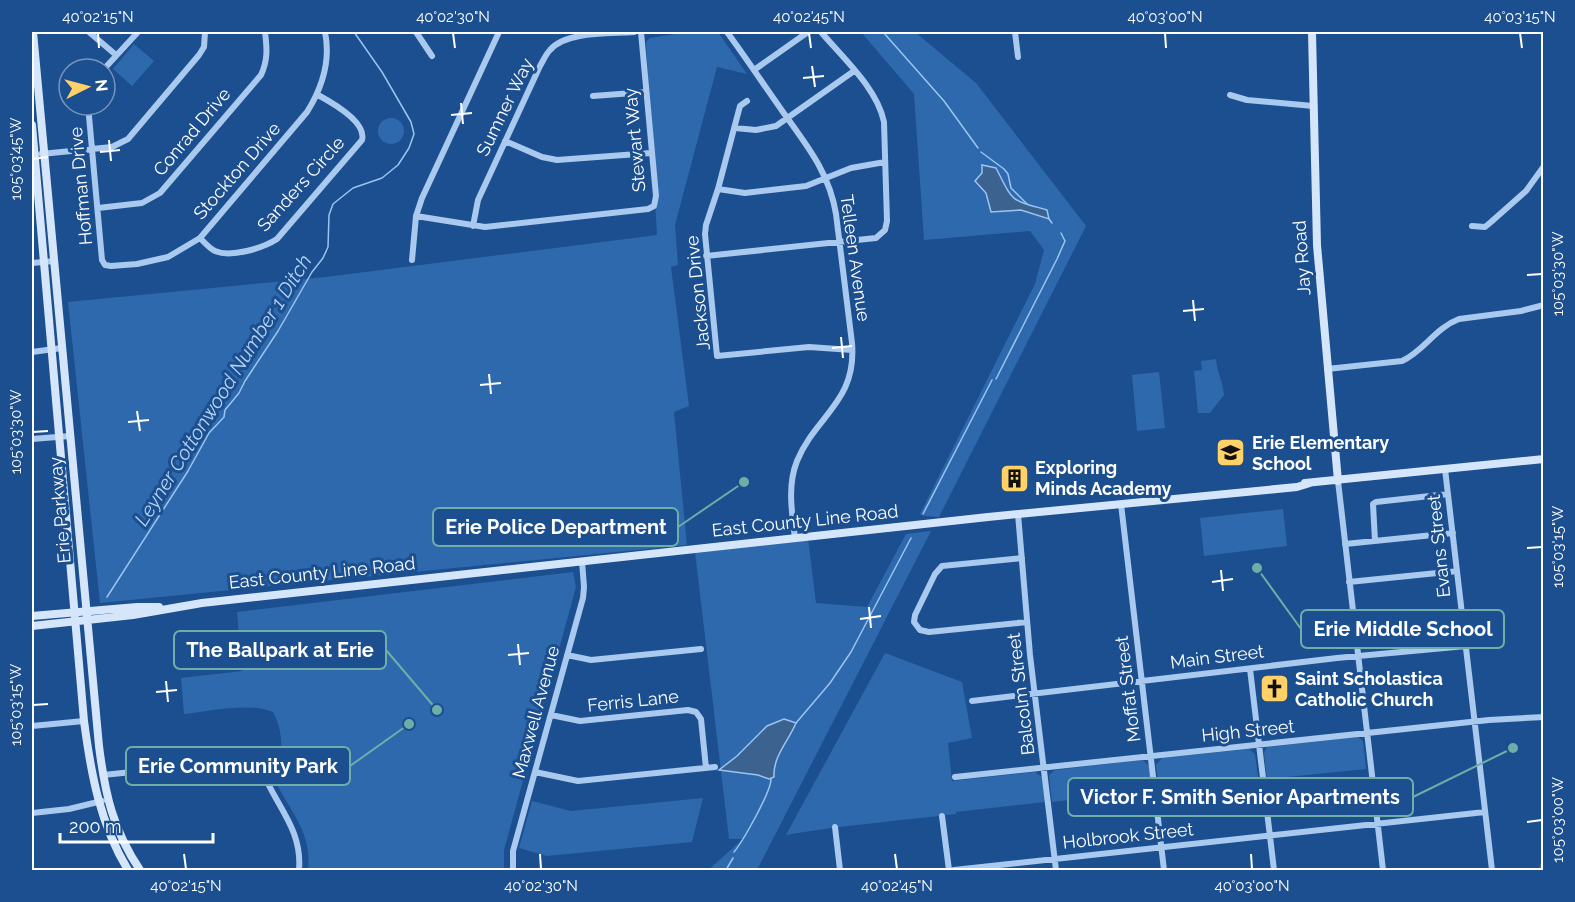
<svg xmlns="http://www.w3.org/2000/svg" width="1575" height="902" font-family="Raleway,sans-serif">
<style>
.green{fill:#2e69ad}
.water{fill:#3c6290;stroke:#9cc4f0;stroke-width:1.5}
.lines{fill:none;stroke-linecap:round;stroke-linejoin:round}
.stream{stroke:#9cc4f0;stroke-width:1.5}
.canal{stroke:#3c6290;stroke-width:5}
.street{stroke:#a9c9ee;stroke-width:6}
.secondary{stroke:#d6e6fa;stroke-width:8}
.ticks{fill:none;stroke:#fff;stroke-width:2}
.labels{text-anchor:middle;stroke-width:6;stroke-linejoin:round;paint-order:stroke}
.street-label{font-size:18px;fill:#fff;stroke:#1b4f8f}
.poi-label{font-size:18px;font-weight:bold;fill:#fff;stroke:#1b4f8f;text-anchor:start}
.water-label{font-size:20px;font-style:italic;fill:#b5d3f5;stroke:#1b4f8f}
.leader{fill:none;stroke:#6fada8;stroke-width:2}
.callout-dot{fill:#6fada8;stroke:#1b4f8f;stroke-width:2}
.callout{fill:#1b4f8f;stroke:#6fada8;stroke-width:2}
.callout-label{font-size:20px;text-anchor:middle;font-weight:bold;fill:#fff}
.neatline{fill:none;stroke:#fff;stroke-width:2}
.ticks-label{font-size:15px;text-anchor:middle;fill:#fff}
</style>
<rect width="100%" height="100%" fill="#1b4f8f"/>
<path class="green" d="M688,32H718L747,74L717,67L675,225L678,265L671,267L689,406L674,412L687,545L100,603L68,302L326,277L657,235L646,42L650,38Z
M861,32H915L976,83L1086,226L939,517L924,516L920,514L1035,284L1044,250L1030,231L924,240L914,94Z
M134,44L154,61L132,86L113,69Z
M378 131a13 13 0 1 1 26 0a13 13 0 1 1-26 0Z
M1216,359C1217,372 1223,382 1224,395L1210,413H1198L1194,371L1202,370L1201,361Z
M1159,372L1165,428L1137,431L1132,375Z
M1283,509L1287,546L1204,556L1200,518Z
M931,531L757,870H708L743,839H729L695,552L808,538L816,603L867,607L906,534Z
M573,572L576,587L504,850V870H308C313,826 282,805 270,768L272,762L278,760C285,748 280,724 273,712C249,702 210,711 184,714L181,678L242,671L237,612Z
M885,653L962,682L972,738L948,743L952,781L1035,772L1042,777L1045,802L956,812V814C899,821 842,825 786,835Z
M1358,737L1363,741L1366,769L1267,779L1264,753L1267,747Z
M1249,749L1255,754L1258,778L1159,790L1156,765L1162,758Z
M1143,760L1149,766L1152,790L1052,802L1049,775L1055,770Z
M703,798L692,842L547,856L519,848L532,801L571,811Z"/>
<path class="water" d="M982,165L996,168C1014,203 1009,199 1047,210L1049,219L1021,210L991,212L986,193L975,181L982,173Z
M784,719L796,723C788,742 773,756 774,777L769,779L758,775L719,770L737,756L767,726Z"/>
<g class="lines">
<path class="stream" d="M883,32L944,101L978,148
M981,152L1004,169L1008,174L1011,188L1027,204
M1049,219L1052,223
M996,379L1057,259L1065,241L1061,233
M923,514L992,380
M107,597L188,471L209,433L224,417L225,410L239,393L245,381L278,331L312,272L323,258L328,247L329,215L333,204L353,188L382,178L398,165L409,148L414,134L411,122L382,72L354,32
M796,723L830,683L851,652L911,538
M734,852C743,841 771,792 771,779
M726,870L733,858"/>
<path class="canal" d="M1540,870L1544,862"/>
<path class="street" d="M89,32L116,55
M416,32L432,56
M727,32C746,58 764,85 783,112C807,146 829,172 836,214L852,343C857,402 816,415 797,461C787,486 792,513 795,538
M1015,32L1018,57
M104,69L138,32
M754,70L808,32
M1230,95L1247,100L1313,106
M593,96L646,92
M747,101L740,106L718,189L706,225L705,234L717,356L809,347L852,350
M88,105L102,260L105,265L111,266L137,264L168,257L200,238L307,112C322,88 331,61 325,32
M735,128L756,130L776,126L854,71
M505,141L542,157L557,160L651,153
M41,154L112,147L128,139L199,55L204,47L205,32
M718,189L745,193L806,186L851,168L885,162
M98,208L142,203L160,193L261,75C268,60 267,48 265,32
M416,216L485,227L648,209L654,206L656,196L641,32
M473,226L478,200L540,66C543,61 546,54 550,50C566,31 610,34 634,32
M1472,226L1485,227L1491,222L1526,191L1544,166
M200,238C204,242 209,248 215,251C231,258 263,248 277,239L362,140C367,122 331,102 318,95
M706,256L876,238L885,230L887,221L884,122C877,88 843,58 821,32
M412,260L416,216L422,198L499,32
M32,263L54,261
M32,352L62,348
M1327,369L1402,361C1424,351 1435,328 1459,319L1521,311L1544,305
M32,439L70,436
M1445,469L1492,870
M1338,481L1383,870
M1121,504L1164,870
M1018,514L1030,655L1056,870
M1375,541L1373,504L1376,502L1448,494
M1345,544L1453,533
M1022,558L942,566L935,574L915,615L914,622L920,630L929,632L1027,622
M1349,582L1457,571
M567,655L591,660L701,649
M1250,669L1274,870
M972,701L1337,658L1466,646
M551,715L580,721L688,710L696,712L701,719L706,768
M32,726L84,721
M535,772L578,781L715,767
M103,775L259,759C269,801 303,824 299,870
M955,777L1489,720L1544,717
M32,813L69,809L102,801
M942,816L949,870
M835,827L840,870
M513,870V851L583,598L584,587L582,561
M954,870L1485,812"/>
<path class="secondary" d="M33,32L99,746C105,794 113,830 140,870
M1312,32L1317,245L1338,481
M32,125L84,721C91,774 100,824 128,870
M1305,483L1544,459
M32,616L137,607H159
M32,626L133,615L202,603L988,517L1297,487L1310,483"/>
</g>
<path class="ticks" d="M98,33L99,48M453,33L455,48M809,33L811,48M1165,33L1166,48M1520,33L1522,48M812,66L815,87M803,78L824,76M461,103L463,124M451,115L472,113M109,140L111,161M100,152L120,150M33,159L48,157M1527,275L1542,274M1193,300L1195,321M1183,311L1204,309M841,337L843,358M832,348L852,346M489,374L491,394M480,385L501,383M137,411L140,431M128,422L149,420M33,432L48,431M1527,548L1542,547M1221,570L1223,591M1212,582L1233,579M869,607L871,628M860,619L881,616M518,644L520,665M508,655L529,653M166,681L168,702M156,692L177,690M33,705L48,704M1527,822L1542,820M184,854L186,869M540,854L541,869M895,854L897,869M1251,854L1252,869"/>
<defs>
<symbol id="school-square" viewBox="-11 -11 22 22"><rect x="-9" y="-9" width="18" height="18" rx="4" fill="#ffd166" stroke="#1b4f8f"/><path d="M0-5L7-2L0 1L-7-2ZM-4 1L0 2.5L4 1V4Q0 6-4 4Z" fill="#111"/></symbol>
<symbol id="building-square" viewBox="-11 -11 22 22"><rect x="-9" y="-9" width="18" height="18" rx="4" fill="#ffd166" stroke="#1b4f8f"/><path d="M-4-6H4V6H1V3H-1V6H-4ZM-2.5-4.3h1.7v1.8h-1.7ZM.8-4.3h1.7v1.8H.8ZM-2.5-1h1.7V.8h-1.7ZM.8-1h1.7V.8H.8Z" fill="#111"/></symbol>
<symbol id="church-square" viewBox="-11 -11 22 22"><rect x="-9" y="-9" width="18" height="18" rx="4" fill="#ffd166" stroke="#1b4f8f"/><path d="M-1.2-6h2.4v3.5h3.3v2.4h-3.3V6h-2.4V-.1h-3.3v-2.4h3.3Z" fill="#111"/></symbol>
</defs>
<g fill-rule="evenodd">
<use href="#school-square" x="1214" y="436" width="33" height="33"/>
<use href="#building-square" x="998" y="462" width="33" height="33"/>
<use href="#church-square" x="1258" y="672" width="33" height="33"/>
</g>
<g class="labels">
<g class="street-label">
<text transform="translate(505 107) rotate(-64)" y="6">Sumner Way</text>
<text transform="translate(192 132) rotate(-50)" y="6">Conrad Drive</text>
<text transform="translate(635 140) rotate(-95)" y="6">Stewart Way</text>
<text transform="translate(237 171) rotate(-49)" y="6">Stockton Drive</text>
<text transform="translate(301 184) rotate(-48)" y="6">Sanders Circle</text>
<text transform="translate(81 186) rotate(-95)" y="6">Hoffman Drive</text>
<text transform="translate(855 258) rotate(82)" y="6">Telleen Avenue</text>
<text transform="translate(1302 258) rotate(-94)" y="6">Jay Road</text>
<text transform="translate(698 293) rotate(-96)" y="6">Jackson Drive</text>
<text transform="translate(60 510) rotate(-95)" y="6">Erie Parkway</text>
<text transform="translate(805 521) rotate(-6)" y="6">East County Line Road</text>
<text transform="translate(1439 546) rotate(-96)" y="6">Evans Street</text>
<text transform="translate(322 573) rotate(-6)" y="6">East County Line Road</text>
<text transform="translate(1217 657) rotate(-7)" y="6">Main Street</text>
<text transform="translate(1128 689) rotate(-97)" y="6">Moffat Street</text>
<text transform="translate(1021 694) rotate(-97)" y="6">Balcolm Street</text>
<text transform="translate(633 701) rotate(-6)" y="6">Ferris Lane</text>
<text transform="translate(536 712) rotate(-75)" y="6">Maxwell Avenue</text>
<text transform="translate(1248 731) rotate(-6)" y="6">High Street</text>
<text transform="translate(1128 836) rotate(-6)" y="6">Holbrook Street</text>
</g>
<g class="poi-label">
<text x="1252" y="449">Erie Elementary<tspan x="1252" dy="21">School</tspan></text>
<text x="1035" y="474">Exploring<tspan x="1035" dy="21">Minds Academy</tspan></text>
<text x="1295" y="685">Saint Scholastica<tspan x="1295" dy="21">Catholic Church</tspan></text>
</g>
<g class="water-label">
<text transform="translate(223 390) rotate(-58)" y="7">Leyner Cottonwood Number 1 Ditch</text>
</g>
</g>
<path class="leader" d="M744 482L678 527M1257 568L1301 629M437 710L386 650M409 724L350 766M1513 748L1413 797"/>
<g class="callout-dot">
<circle cx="744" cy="482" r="6"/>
<circle cx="1257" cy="568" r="6"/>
<circle cx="437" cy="710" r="6"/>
<circle cx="409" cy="724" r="6"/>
<circle cx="1513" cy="748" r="6"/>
</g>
<g class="callout">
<rect x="433" y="508" width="245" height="38" rx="6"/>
<rect x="1301" y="610" width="203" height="38" rx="6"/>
<rect x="174" y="631" width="212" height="38" rx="6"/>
<rect x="126" y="747" width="224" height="38" rx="6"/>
<rect x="1068" y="778" width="345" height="38" rx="6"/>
</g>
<g class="callout-label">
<text x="556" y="534">Erie Police Department</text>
<text x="1403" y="636">Erie Middle School</text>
<text x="280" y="657">The Ballpark at Erie</text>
<text x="238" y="773">Erie Community Park</text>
<text x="1240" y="804">Victor F. Smith Senior Apartments</text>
</g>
<rect width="1575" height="902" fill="none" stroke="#1b4f8f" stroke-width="66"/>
<g transform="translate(87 87) rotate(84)"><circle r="28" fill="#1b4f8f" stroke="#7695bc" stroke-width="1.5"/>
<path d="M0-4.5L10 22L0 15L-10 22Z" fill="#ffd166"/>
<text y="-9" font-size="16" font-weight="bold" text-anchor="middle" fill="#ffffff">N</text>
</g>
<path d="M60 833v9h153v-9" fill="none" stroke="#ffffff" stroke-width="3"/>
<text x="69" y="833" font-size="18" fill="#ffffff" stroke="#1b4f8f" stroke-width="4.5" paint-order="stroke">200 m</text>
<rect x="33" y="33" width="1509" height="836" class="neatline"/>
<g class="ticks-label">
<text x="98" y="22">40°02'15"N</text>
<text x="453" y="22">40°02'30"N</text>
<text x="809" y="22">40°02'45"N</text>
<text x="1165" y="22">40°03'00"N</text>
<text x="1520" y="22">40°03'15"N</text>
<text transform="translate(16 159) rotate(-90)" y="5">105°03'45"W</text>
<text transform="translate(1558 274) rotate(-90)" y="5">105°03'30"W</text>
<text transform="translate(16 432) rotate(-90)" y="5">105°03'30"W</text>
<text transform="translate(1558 547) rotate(-90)" y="5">105°03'15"W</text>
<text transform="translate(16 705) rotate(-90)" y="5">105°03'15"W</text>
<text transform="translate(1558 820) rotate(-90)" y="5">105°03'00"W</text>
<text x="186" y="891">40°02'15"N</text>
<text x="541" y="891">40°02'30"N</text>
<text x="897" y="891">40°02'45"N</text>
<text x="1252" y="891">40°03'00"N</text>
</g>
</svg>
